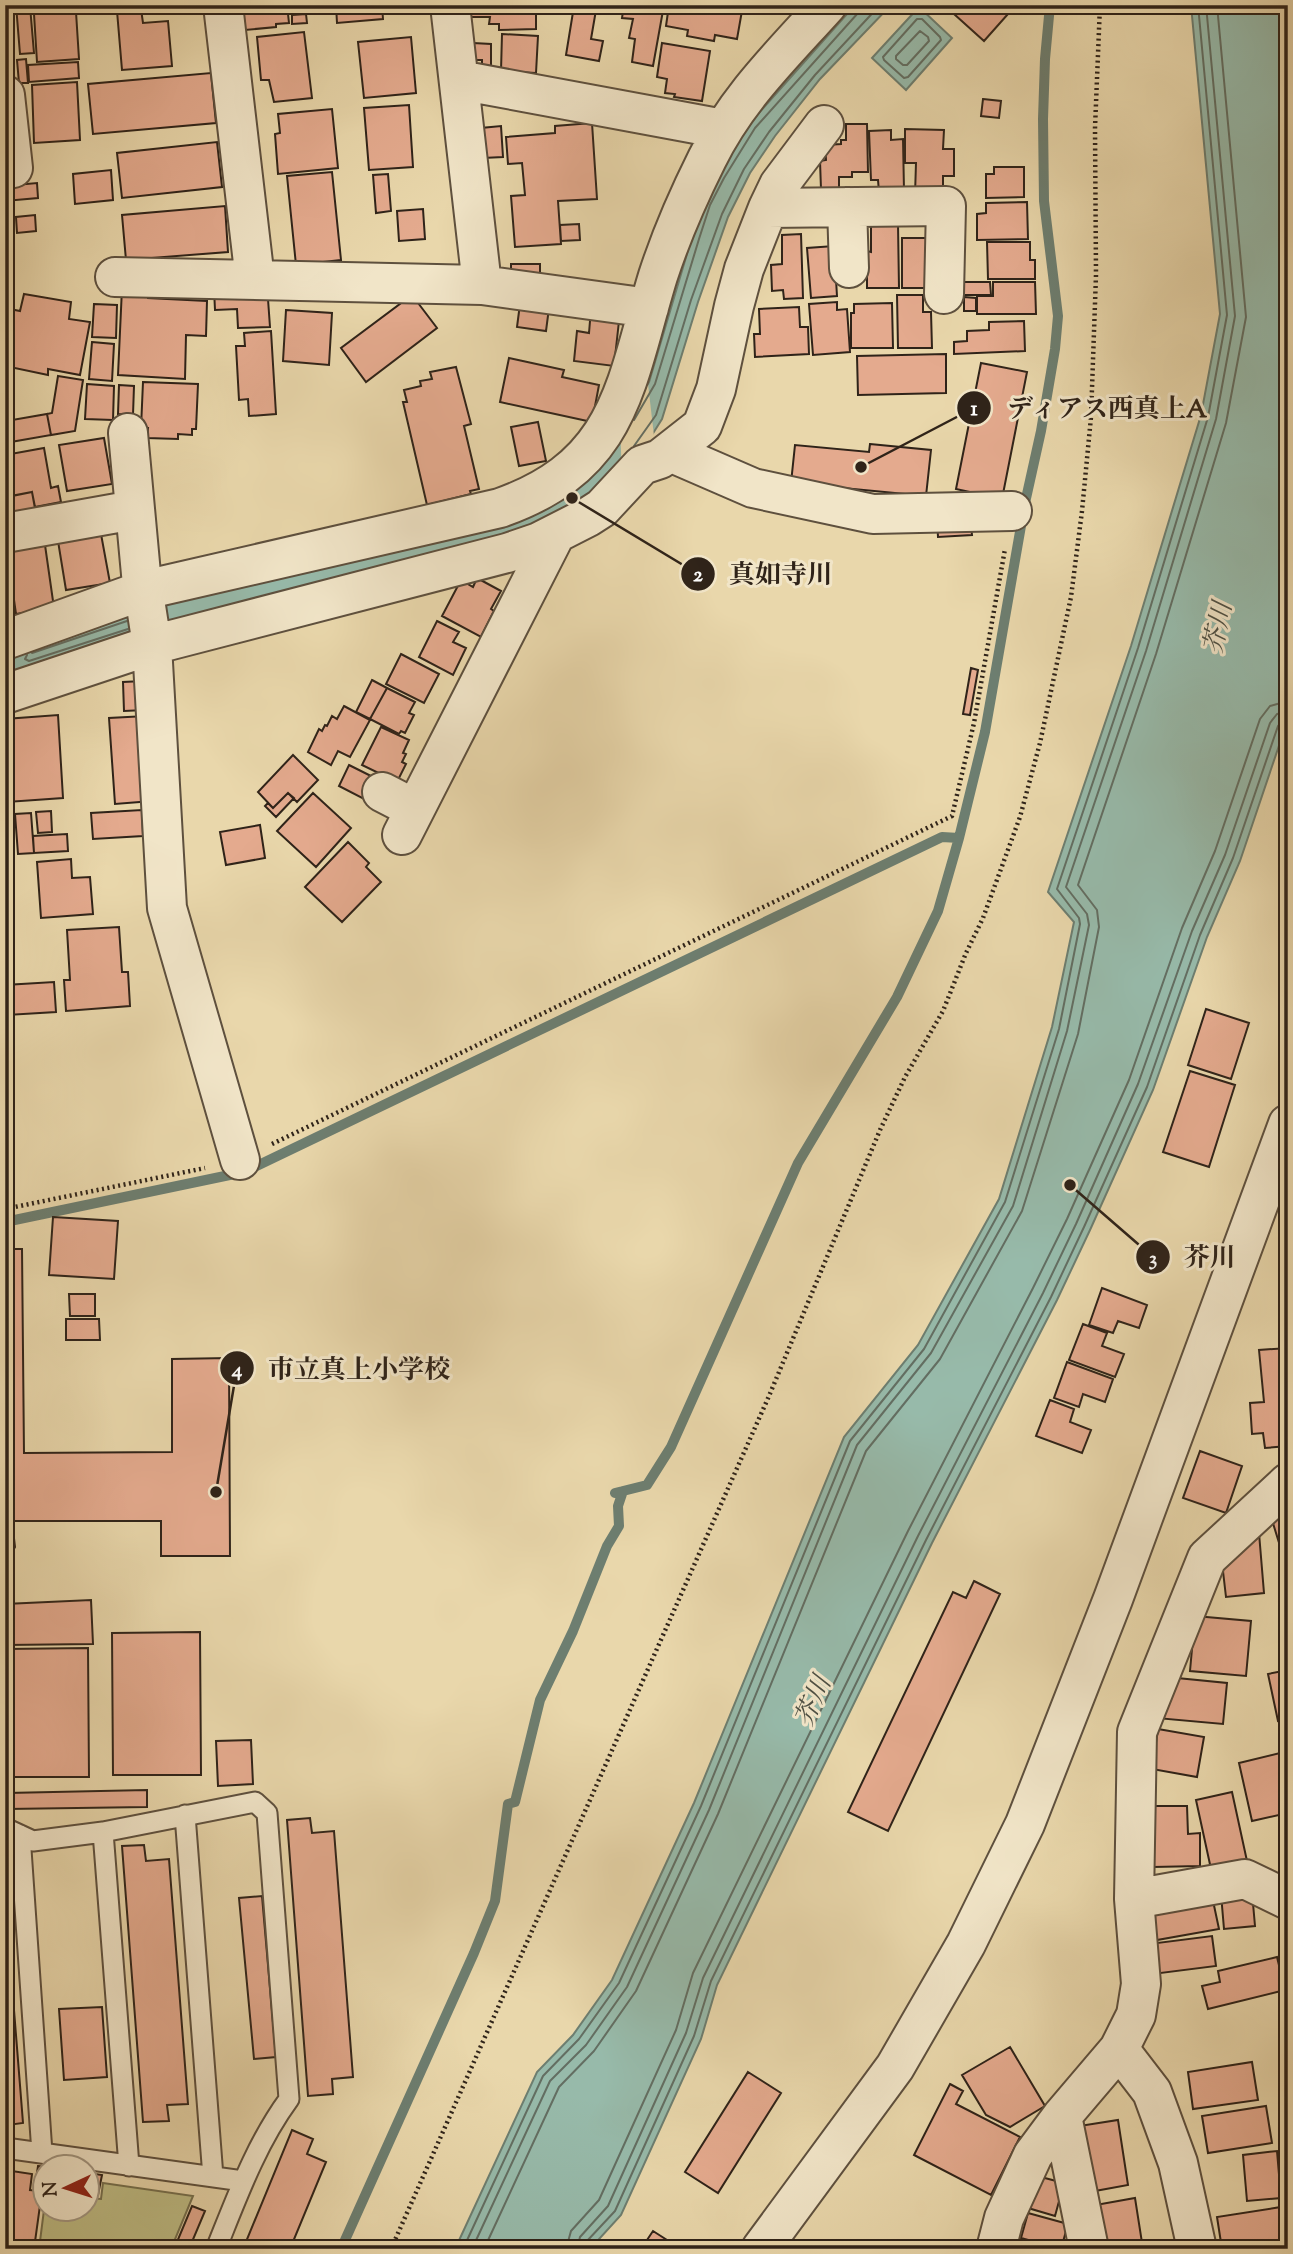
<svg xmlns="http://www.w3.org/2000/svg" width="1293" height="2254" font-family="'Sorts Mill Goudy','Noto Serif JP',serif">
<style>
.green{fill:#bebc84;stroke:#76704e;stroke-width:2}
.water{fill:#97baaa;stroke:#6d7e70;stroke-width:2}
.pier{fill:#e9d7ab}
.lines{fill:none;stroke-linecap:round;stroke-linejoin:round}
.shore{stroke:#636e62;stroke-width:2}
.stream{stroke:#6d7e70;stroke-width:10}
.building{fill:#e4aa8e;stroke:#2f2319;stroke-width:2}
.service-casing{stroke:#5e503e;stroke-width:23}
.minor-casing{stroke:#5e503e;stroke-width:42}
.tertiary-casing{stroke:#5e503e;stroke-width:42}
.path{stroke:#2f2319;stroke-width:4.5;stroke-dasharray:2 3.5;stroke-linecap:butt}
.service{stroke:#f1e5c8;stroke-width:19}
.minor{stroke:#f1e5c8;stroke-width:38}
.tertiary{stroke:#f1e5c8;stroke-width:38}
.labels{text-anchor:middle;stroke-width:6;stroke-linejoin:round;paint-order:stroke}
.water-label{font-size:26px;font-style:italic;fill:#4e5044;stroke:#f1e5c8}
.leader{fill:none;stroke:#2f2319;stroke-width:2.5}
.callout-dot{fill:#2f2319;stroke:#f1e5c8;stroke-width:2.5}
.mark-label{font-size:21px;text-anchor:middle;font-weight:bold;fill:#fff}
.callout-label{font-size:26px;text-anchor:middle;font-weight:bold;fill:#2f2319;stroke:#f1e5c8;stroke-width:6;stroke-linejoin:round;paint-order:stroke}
</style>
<rect width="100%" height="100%" fill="#e9d7ab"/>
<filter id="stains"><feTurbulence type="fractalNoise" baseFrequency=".00286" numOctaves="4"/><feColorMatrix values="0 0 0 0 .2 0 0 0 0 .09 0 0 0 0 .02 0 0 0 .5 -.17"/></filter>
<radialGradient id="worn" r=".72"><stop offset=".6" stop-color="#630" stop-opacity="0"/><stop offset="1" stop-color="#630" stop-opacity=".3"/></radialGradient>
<path class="green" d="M103,2183L193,2196L171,2249H39L45,2202L46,2208H88V2198L101,2199Z"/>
<path class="water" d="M855,5H891L820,79L775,136L750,173L728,217L698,302L662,419L652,435L592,498L511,535L5,676V654L129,613L478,526L620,430L649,382L692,237L718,175L749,124Z
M1191,5H1288V719L1240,861L1207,937L1153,1090L1090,1230L1057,1300L932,1543L717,1985L701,2039L621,2215L590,2249H455L537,2072L573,2035L612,1980L694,1803L844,1437L918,1345L999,1199L1052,1027L1074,922L1048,892L1131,646L1201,415L1220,314Z
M919,7L952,38L906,90L872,58Z"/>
<path class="pier" d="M645,381L648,384L654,436L622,475L620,427Z"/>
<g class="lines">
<path class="shore" d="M917,19H922L940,37L941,40L908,77L904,78L884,60L883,57Z
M920,31L928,37L929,41L907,65H903L896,59V56Z
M634,420L655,384L699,239L710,205L724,178L755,128L858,13L860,5
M634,446L656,415L691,300L722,214L744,169L769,132L815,75L880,5
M32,653L127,621
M27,655L25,659L29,661L128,629
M463,2249L543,2076L579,2039L619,1983L701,1806L850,1441L924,1349L1005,1202L1059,1029L1080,924L1079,918L1057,889L1138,648L1208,417L1227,315L1198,5
M472,2249L550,2081L586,2045L627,1987L709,1810L857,1445L931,1353L1013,1206L1067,1031L1089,925L1087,914L1066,887L1146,651L1216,419L1235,316L1206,5
M484,2249L559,2087L594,2051L636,1991L718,1814L866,1451L940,1359L1022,1211L1078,1034L1099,927L1097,910L1078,885L1156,654L1226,423L1246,317L1217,5
M566,2249L571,2231L599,2200L676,2030L693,1973L908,1531L1033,1288L1067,1219L1129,1080L1182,928L1215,851L1260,719L1270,706L1288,701
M577,2249L580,2237L608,2206L686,2033L703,1978L918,1536L1043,1293L1076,1224L1138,1084L1192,931L1225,855L1270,723L1277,714L1288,712
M585,2249L587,2241L615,2211L694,2036L711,1981L926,1540L1051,1297L1084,1227L1147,1087L1200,935L1233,858L1278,726L1282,722L1288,721"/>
<path class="stream" d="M5,1222L244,1172L942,837L959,838
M615,1493L647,1485L671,1447L798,1163L897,997L938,911L959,838L985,732L1025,503L1041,431L1055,349L1058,316L1044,201L1043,119L1045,59L1050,5
M341,2249L474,1953L495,1901L508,1804L515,1802L540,1700L573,1631L607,1546L619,1526L618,1506L623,1491"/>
</g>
<path class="building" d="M16,5H40L30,6L34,53L20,54Z
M243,5H287L289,23L276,24V27L245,30Z
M336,5H382L383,19L337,23Z
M392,5H423V12L392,14Z
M469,5H536V29L499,30V24H489L490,17H470Z
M624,5H664L653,66L632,62L635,39L629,38L633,19L622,18Z
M669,5H743L737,39L715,35L714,41L687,36L688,30L666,26Z
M944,5H1016L984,41Z
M574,6L596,10L591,39L603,41L599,61L566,55Z
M141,9L143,23L168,21L172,66L122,70L117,11Z
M76,12L79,59L37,62L34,14Z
M306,14L307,23L292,24V15Z
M304,32L312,98L274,102L269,80H261L257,37Z
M502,34L538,36L536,73L501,71Z
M411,37L416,93L364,98L358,42Z
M473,43L491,44V69H482V60H472Z
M662,43L710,51L702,101L674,97L675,94L665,93L667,79L657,77Z
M26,59L28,83H19L17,60Z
M78,62L79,78L29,82L28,65Z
M211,73L216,123L93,134L88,84Z
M77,82L80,140L34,143L32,85Z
M983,99L1001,101L999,118L981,116Z
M409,105L413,167L369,170L364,108Z
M332,109L338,168L278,174L275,134L280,133L278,114Z
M592,123L597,199L558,201L561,244L515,247L511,196L525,195L522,163L508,164L506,137L555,133V126Z
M846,124H867L868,172H852V177H839V189H821L820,161L826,160L825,145L841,144V140H846Z
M501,126L503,157L483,158L481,128Z
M905,129L944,130L943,149H954V176H943V196L915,195L916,163H905Z
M891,130V140L903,139L904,190L879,192L878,180H871L869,131Z
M217,142L222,187L122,198L117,153Z
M994,167H1024V197L986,198V174H994Z
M111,170L113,200L75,204L73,174Z
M332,172L341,260L296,265L287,176Z
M388,174L391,211L376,213L373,175Z
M37,183L38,198L5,201V186Z
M1027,202L1028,239L977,240V214L986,213V203Z
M225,206L228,252L126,260L122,215Z
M423,209L425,239L399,241L397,211Z
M35,215L36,231L17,233L16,217Z
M579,224L580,240L561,241L560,225Z
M871,224H898L899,288H867V251L871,252Z
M801,234L803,298L784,299L783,290L772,291L771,265L782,264V235Z
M902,238H932V288H902Z
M987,242H1030V260H1035V279H988Z
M834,246L837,296L811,298L807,248Z
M511,264H540V278H511Z
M964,282H990L991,295H964Z
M993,282H1035L1036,314H977V296H993Z
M267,285L270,327L238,328L237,309L215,310L214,289Z
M122,288L148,289V298L207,301L206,336L186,335L185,379L118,375Z
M24,294L71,302L69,319L90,322L80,375L48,369V375L5,366V308L20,311Z
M412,295L437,328L366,382L341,348Z
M897,295H923V312H931L932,348H898Z
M964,297L976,298V311H964Z
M837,302V310L847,309L850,352L813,355L809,304Z
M892,303L893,348H851V313H854V304Z
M94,304L117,305L116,338L92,337Z
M520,304L549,308L546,331L517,327Z
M799,307L800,327H808L809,354L755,357L754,334H760L759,309Z
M591,309L620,312L614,366L574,361L577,331L589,333Z
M286,310L332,313L329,365L283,361Z
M1024,321L1025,351L954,354V342L967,341V331L989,330V322Z
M271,331L276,414L249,416L248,399L239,400L236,346H245L244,333Z
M92,342L114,344L112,381L89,379Z
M946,354V393L858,395L857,356Z
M509,358L564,370L562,377L599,385L592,422L500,402Z
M981,363L1027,372L1002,499L956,489Z
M456,367L471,424L464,426L479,489L470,491L471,494L427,505L403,402H407L404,390L421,386L420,381L432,379L430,372Z
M58,376L83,380L75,431L51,435L47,414L52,413Z
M143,382L198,384L196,429H192V435L178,434V439L147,438L148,428H141Z
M87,384L114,386L113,420L85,419Z
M119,385L134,386L133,415L118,414Z
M47,414L51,435L5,443V425L13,424L12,420Z
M538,422L546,461L519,466L511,427Z
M104,438L112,484L67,491L59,445Z
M870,444L931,450L926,496L791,483L795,445L869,452Z
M44,448L51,488L58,486L61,502L35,507L32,492L12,496L5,455Z
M32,492L36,514L5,519V497Z
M970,517L972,535L938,537L937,519Z
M101,534L110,583L66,590L58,541Z
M45,545L54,608L16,614L7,551Z
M477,578L501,591L491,609L494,611L481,637L442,616L461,580L473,587Z
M437,621L459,632L453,642L466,648L453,675L419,657Z
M401,654L439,674L424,703L386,684Z
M971,668L978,670L970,715L963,714Z
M372,680L387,688L370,719L356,712Z
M143,681L145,710L124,711L123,682Z
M387,688L415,702L409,713L414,715L405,733L401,731L399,734L370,719Z
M344,706L370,720L350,757L338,751L331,765L308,752L319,729L322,731L325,725L327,726L332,716L337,719Z
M58,715L63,798L7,802L5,719Z
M146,716L152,801L115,804L109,718Z
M381,727L409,740L403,753L406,754L402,762L406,764L397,782L362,765Z
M293,755L318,780L297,802L288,793L273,808L258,792Z
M349,765L377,779L366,800L339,786Z
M288,793L294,798L276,817L265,806L268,803L273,808Z
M313,793L351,828L316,867L277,831Z
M142,810L143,836L93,839L91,813Z
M51,811L52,832L38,833L36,812Z
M31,813L34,853L18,854L15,814Z
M260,825L265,858L226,865L220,832Z
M67,834L68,851L34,853L33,836Z
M348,842L369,863L366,867L381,882L342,922L305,887Z
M71,859L72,878L90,877L93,914L41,918L37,862Z
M119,927L122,972H128L130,1006L66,1011L64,980H70L67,930Z
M54,982L56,1012L7,1015L5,985Z
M1206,1009L1249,1023L1231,1079L1188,1065Z
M1190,1071L1235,1085L1209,1167L1163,1152Z
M53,1217L118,1221L114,1279L49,1275Z
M5,1249H22L24,1453L172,1452V1359L229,1358L230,1556H161V1521H5Z
M1102,1288L1147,1305L1139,1328L1118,1321L1113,1333L1089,1325Z
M69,1294H95V1316H70Z
M66,1319H99L100,1340H66Z
M1083,1324L1107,1333L1102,1346L1124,1354L1115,1377L1069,1360Z
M1288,1348V1446L1265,1448L1263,1433L1252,1434L1250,1403L1264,1402L1259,1350Z
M1067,1362L1113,1379L1105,1402L1083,1394L1079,1407L1054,1398Z
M1050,1400L1074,1409L1070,1422L1091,1430L1082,1453L1036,1436Z
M1200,1451L1242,1466L1226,1513L1183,1498Z
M1288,1500V1572L1272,1520L1288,1515L1284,1501Z
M5,1521H12L15,1547L5,1565Z
M1259,1533L1264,1593L1226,1597L1221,1554Z
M974,1581L1000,1594L888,1831L848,1812L953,1592L966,1598Z
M91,1600L93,1644L5,1645V1604Z
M1195,1616L1251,1621L1246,1676L1190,1671Z
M200,1632L201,1775H113L112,1633Z
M88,1648L89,1777H5V1649Z
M1288,1654V1719L1278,1721L1268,1674L1283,1671L1280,1656Z
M1177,1678L1227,1683L1223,1724L1156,1718Z
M1158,1729L1204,1737L1197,1777L1152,1769Z
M251,1740L253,1784L218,1786L216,1741Z
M1288,1751V1813L1252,1821L1239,1763Z
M147,1790V1807L7,1809V1793Z
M1232,1792L1247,1861L1211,1869L1196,1800Z
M1152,1806H1187L1188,1834L1200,1833V1866L1153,1867Z
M310,1818L312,1833L334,1831L353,2077L332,2079L333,2094L308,2096L287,1820Z
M144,1845L146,1861L169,1859L188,2104L167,2105L169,2121L143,2122L122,1846Z
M1252,1892L1255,1926L1224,1929L1221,1894Z
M262,1896L276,2057L254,2059L239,1898Z
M1212,1896L1219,1929L1157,1940L1151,1908Z
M5,1897L23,2123L8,2125L5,2112Z
M1212,1936L1216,1966L1153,1974L1149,1944Z
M1277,1957L1285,1990L1208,2009L1202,1986L1220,1982L1218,1971Z
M102,2007L107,2077L64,2080L59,2009Z
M1010,2047L1045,2106L1010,2127L986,2115L962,2075Z
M1252,2062L1258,2100L1193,2109L1188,2072Z
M748,2072L781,2093L718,2193L685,2172Z
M950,2084L963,2091L956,2104L1020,2137L991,2195L914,2155Z
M1266,2106L1272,2143L1208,2153L1202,2116Z
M1118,2120L1128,2185L1084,2193L1073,2127Z
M292,2130L313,2139L307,2154L326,2162L290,2249H243Z
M1277,2151L1281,2198L1247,2201L1243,2155Z
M38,2166L46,2167V2187L35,2186Z
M5,2170L32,2174L30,2190L42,2191L34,2249H5Z
M88,2173L102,2175L98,2195L88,2194Z
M1037,2176L1064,2183L1055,2216L1028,2208Z
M1135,2198L1143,2249H1097L1090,2206Z
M192,2206L205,2211L189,2249H174Z
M1281,2207L1287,2245L1262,2249H1222L1217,2217Z
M1028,2213L1068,2224L1061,2249L1021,2238Z
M653,2231L681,2249H641Z"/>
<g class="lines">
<defs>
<path id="service" d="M185,1815L213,2177
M5,1828L33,1841L103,1832L255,1802L267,1813L289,2099C256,2144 237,2197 216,2249
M103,1832L129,2166
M20,1835L42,2153
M5,2148L243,2181"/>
<path id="minor" d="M223,5L255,280
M450,5L482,285
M459,80L723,129
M5,95L13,168
M847,207L849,268
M768,208L779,185L824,125
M115,277L482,285L649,308
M128,433L141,574L152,645L167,908L240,1160
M670,452L753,488L873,514L1012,511
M5,533L134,510
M5,640L144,590L500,508C622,465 625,384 658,276C671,236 688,197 707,159C737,98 782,55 827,5
M5,694L152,645L507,553L539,542L588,517L602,508L642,465L660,459L702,426L716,389L734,306L744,269L768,208L946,206L944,294
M382,792L415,809
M402,835L555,535
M1134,1899L1245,1879L1288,1900
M1119,2049L1152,2092L1178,2163L1197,2249
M1062,2116L1089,2249
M996,2249L1004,2218L1033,2155L1062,2116L1119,2049L1136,2015L1141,1984L1134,1899L1137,1732L1207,1558L1288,1483"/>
<path id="tertiary" d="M761,2249L895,2067L966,1944L1025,1824L1113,1599L1288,1124"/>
</defs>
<use href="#service" class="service-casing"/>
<use href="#minor" class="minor-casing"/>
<use href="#tertiary" class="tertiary-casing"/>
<path class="path" d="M272,1144L952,816L974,723L1005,549
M5,1209L205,1168
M391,2249L769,1396L880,1130L905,1077L943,1011L966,953L983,918L1020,817L1040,743L1071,597L1082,511L1091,417L1096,275L1095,128L1100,5"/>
<use href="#service" class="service"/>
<use href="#minor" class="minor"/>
<use href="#tertiary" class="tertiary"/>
</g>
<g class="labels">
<g class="water-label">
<text transform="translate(1217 628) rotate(-78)" y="9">芥川</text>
<text transform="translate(812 1701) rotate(-66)" y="9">芥川</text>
</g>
</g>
<path class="leader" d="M861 467L974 408M572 498L698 574M1070 1185L1153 1257M216 1492L237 1368"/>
<g class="callout-dot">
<circle cx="861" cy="467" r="7"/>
<circle cx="572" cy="498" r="7"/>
<circle cx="1070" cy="1185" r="7"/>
<circle cx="216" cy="1492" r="7"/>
<circle cx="974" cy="408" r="18"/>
<circle cx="698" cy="574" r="18"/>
<circle cx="1153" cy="1257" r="18"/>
<circle cx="237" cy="1368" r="18"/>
</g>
<g class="mark-label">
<text x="974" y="415">1</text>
<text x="698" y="581">2</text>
<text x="1153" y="1265">3</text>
<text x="237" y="1376">4</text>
</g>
<g class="callout-label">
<text x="1107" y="417">ディアス西真上A</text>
<text x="781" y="583">真如寺川</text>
<text x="1210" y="1266">芥川</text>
<text x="359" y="1378">市立真上小学校</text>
</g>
<rect width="1293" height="2254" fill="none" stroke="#e9d7ab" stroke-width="28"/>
<rect x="7" y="7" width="1279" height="2240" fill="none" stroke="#2f2319" stroke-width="3.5"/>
<rect x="14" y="14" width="1265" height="2226" fill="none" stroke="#2f2319" stroke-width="2"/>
<g transform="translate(66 2188) rotate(266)"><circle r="33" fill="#f1e5c8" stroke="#a39782" stroke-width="2"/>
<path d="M0-5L12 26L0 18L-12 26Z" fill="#8f2418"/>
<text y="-10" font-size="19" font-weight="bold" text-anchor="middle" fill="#2f2319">N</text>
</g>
<rect width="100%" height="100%" filter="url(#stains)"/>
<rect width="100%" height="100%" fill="url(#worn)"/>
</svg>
